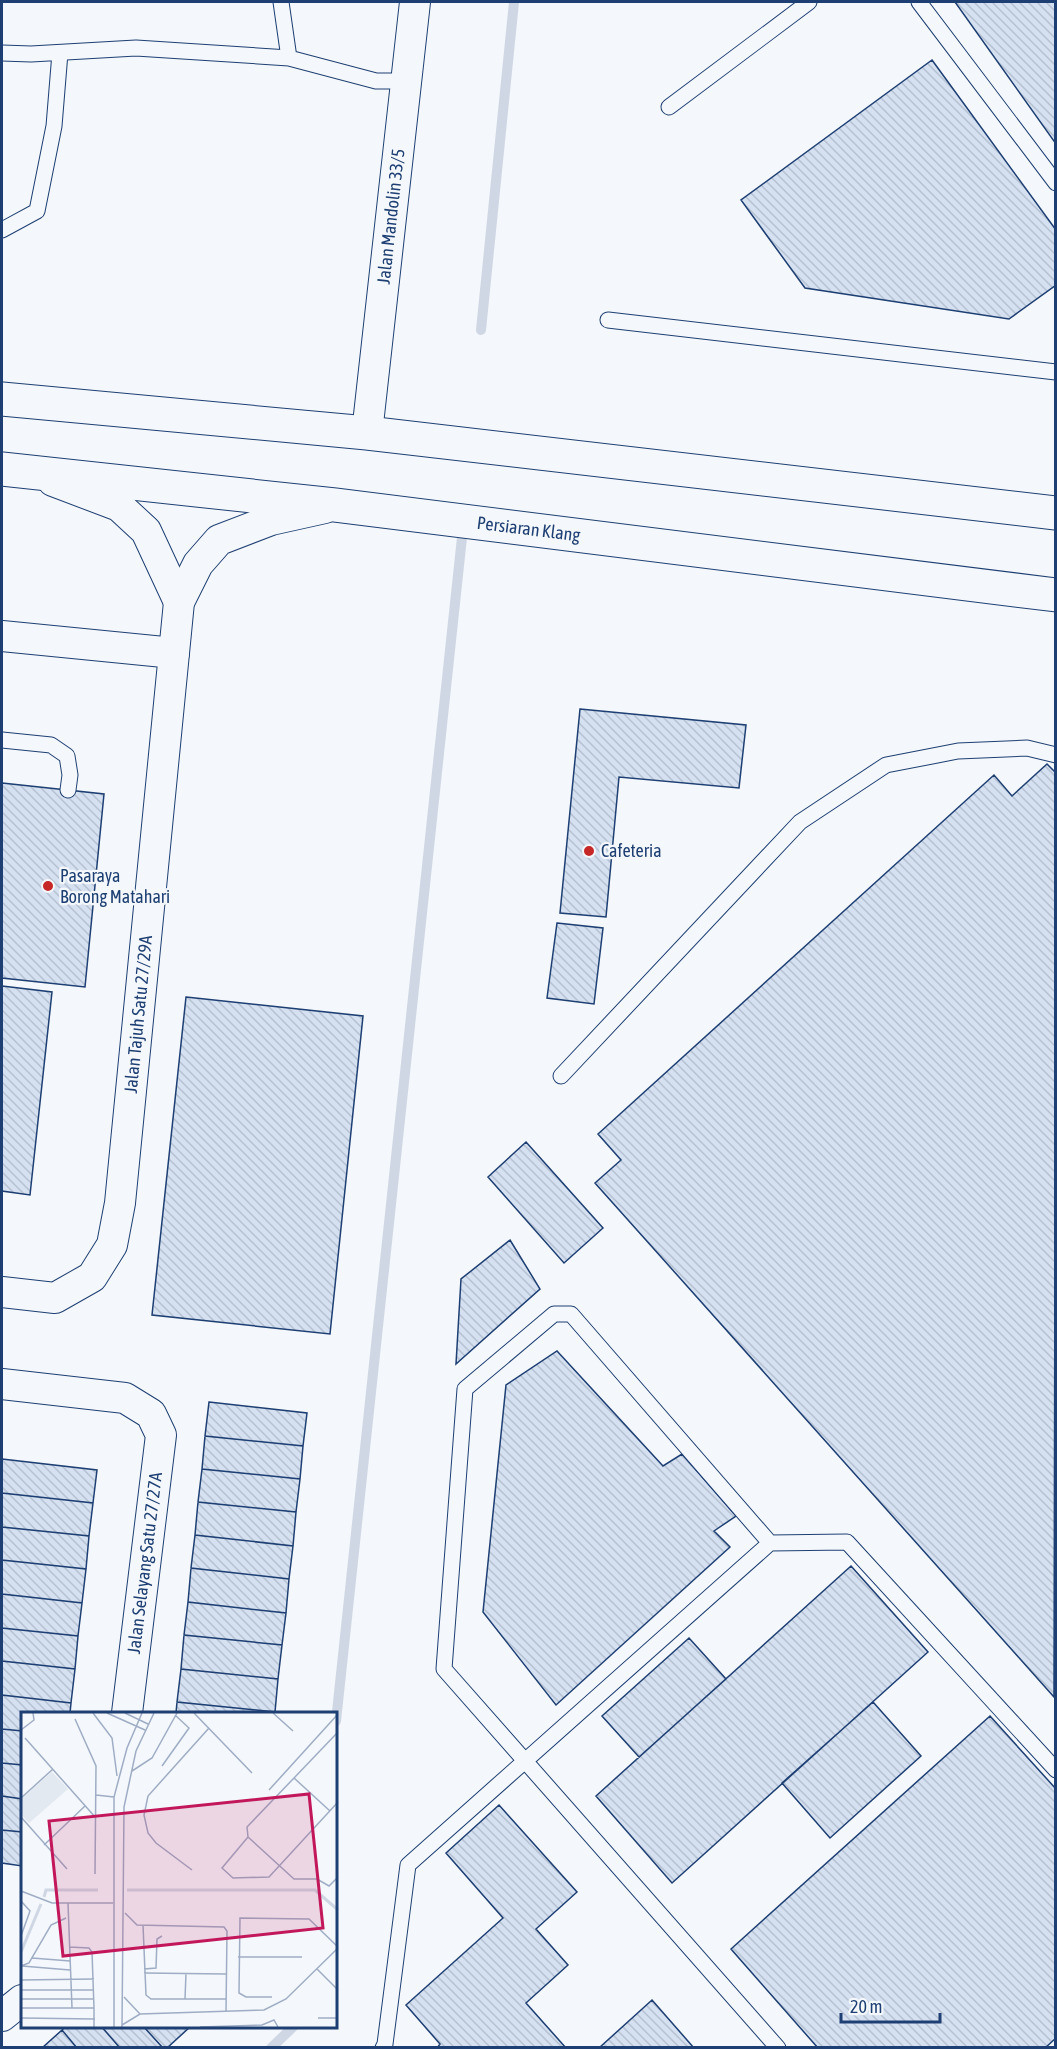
<svg xmlns="http://www.w3.org/2000/svg" width="1057" height="2049" font-family="'Asap Condensed',sans-serif">
<style>
.lines{fill:none;stroke-linecap:round;stroke-linejoin:round}
.stream{stroke:#cfd7e4;stroke-width:10}
.building{fill:url(#building-back-hatch);stroke:#1d3f73;stroke-width:1.5}
.lane-casing{stroke:#1d3f73;stroke-width:17}
.street-casing{stroke:#1d3f73;stroke-width:32}
.primary-casing{stroke:#1d3f73;stroke-width:35}
.lane{stroke:#f4f7fb;stroke-width:15}
.street{stroke:#f4f7fb;stroke-width:30}
.primary{stroke:#f4f7fb;stroke-width:33}
.poi-dot{fill:#c62828;stroke:#f4f7fb;stroke-width:2}
.labels{text-anchor:middle;stroke-width:4.5;stroke-linejoin:round;paint-order:stroke}
.street-label{font-size:18px;fill:#1d3f73;stroke:#f4f7fb}
.poi-label{font-size:18px;fill:#1d3f73;stroke:#f4f7fb;text-anchor:start}
.inset-river{fill:none;stroke:#cfd7e4;stroke-width:3}
.inset-road{fill:none;stroke:#9eadc5;stroke-width:1.5}
.view{fill:#c2185b;fill-opacity:0.15;stroke:#c2185b;stroke-width:3}
.inset-edge{fill:none;stroke:#1d3f73;stroke-width:3}
</style>
<defs>
<pattern id="building-back-hatch" width="6" height="6" patternUnits="userSpaceOnUse" patternTransform="scale(1.5)"><rect width="6" height="6" fill="#d5e0f0"/><path d="M-1 5l2 2M0 0l6 6M5-1l2 2" fill="none" stroke="#b6c1d1"/></pattern>
</defs>
<rect width="100%" height="100%" fill="#f4f7fb"/>
<g class="lines">
<path class="stream" d="M481,330L514,2
M336,1721L463,528
M271,2048L294,2026"/>
</g>
<path class="building" d="M955,2H1056V144Z
M932,60L1056,230V285L1009,319L805,288L741,200Z
M580,709L746,725L739,788L619,777L606,917L560,913Z
M1047,764L1056,773L1054,1697L595,1183L621,1160L598,1134L994,775L1012,796Z
M2,783L104,794L85,987L2,978Z
M557,923L603,928L594,1004L547,998Z
M2,986L52,992L30,1195L2,1191Z
M186,997L363,1016L330,1334L152,1315Z
M526,1142L603,1228L564,1263L488,1177Z
M510,1240L540,1289L456,1364L461,1279Z
M557,1351L663,1466L682,1454L736,1516L714,1531L730,1547L556,1705L483,1612L506,1385Z
M209,1402L307,1413L303,1446L205,1436Z
M205,1436L303,1446L300,1479L202,1469Z
M2,1459L97,1470L93,1503L2,1493Z
M202,1469L300,1479L296,1512L198,1502Z
M2,1493L93,1503L89,1536L2,1527Z
M198,1502L296,1512L293,1546L195,1535Z
M2,1527L89,1536L86,1569L2,1560Z
M195,1535L293,1546L289,1579L191,1568Z
M2,1560L86,1569L82,1603L2,1594Z
M851,1566L928,1652L672,1883L596,1796Z
M191,1568L289,1579L286,1613L188,1602Z
M2,1594L82,1603L78,1636L2,1628Z
M188,1602L286,1613L282,1645L184,1635Z
M2,1628L78,1636L75,1669L2,1661Z
M184,1635L282,1645L278,1679L181,1669Z
M689,1638L726,1679L639,1757L602,1716Z
M2,1661L75,1669L71,1703L2,1695Z
M181,1669L278,1679L275,1712L177,1702Z
M2,1695L71,1703L70,1713H22V1731L2,1729Z
M177,1702L275,1712V1713H176Z
M873,1702L921,1756L830,1838L782,1783Z
M990,1716L1056,1789V2038L1045,2048H818L731,1949Z
M2,1729L22,1731V1765L2,1763Z
M2,1763L22,1765V1799L2,1796Z
M2,1796L22,1799V1832L2,1830Z
M499,1805L577,1892L536,1929L568,1965L526,2003L566,2048H437L440,2044L406,2005L503,1918L446,1853Z
M2,1830L22,1832V1866L2,1863Z
M652,2000L694,2048H599Z
M66,2026H101L120,2048H77L62,2030Z
M101,2026H143L163,2048H120Z
M143,2026H191L167,2048H163Z
M62,2030L77,2048H42Z"/>
<g class="lines">
<defs>
<path id="lane" d="M281,2L289,58
M919,2L1056,183
M2,53L31,54L136,48L289,58L376,81H404
M669,107L809,2
M2,230L37,211L54,126L60,53
M608,320L1056,372
M2,740L51,745L67,756L70,775L68,790
M561,1076L800,822L886,765L958,751L1027,748L1056,755
M770,1543L571,1314H554L465,1389L444,1669L778,2048
M383,2048L385,2044L408,1865L770,1543L847,1542L1056,1770"/>
<g id="street">
<path id="s1" d="M367,433L415,2"/>
<path d="M53,481L119,506L146,531L179,602"/>
<path d="M2,636L174,653"/>
<path id="s2" d="M2,1292L55,1298L92,1277L112,1245L120,1203L179,602L198,564L219,540L271,520L325,508"/>
<path d="M2,1384L125,1398L151,1414L161,1435L127,1713"/>
<path d="M2,2016L22,2000"/>
</g>
<g id="primary">
<path d="M2,399L367,433L1056,513"/>
<path id="s3" d="M2,469L335,505L1056,595"/>
</g>
</defs>
<use href="#lane" class="lane-casing"/>
<use href="#street" class="street-casing"/>
<use href="#primary" class="primary-casing"/>
<use href="#lane" class="lane"/>
<use href="#street" class="street"/>
<use href="#primary" class="primary"/>
</g>
<g class="poi-dot">
<circle cx="589" cy="851" r="6"/>
<circle cx="48" cy="886" r="6"/>
</g>
<g class="labels">
<g class="street-label">
<text dy="6" stroke="none"><textPath href="#s1" startOffset="218">Jalan Mandolin 33/5</textPath></text>
<text dy="6" stroke="none"><textPath href="#s3" startOffset="530">Persiaran Klang</textPath></text>
<text dy="6" stroke="none"><textPath href="#s2" startOffset="366">Jalan Tajuh Satu 27/29A</textPath></text>
<text transform="translate(145 1563) rotate(-83)" y="6">Jalan Selayang Satu 27/27A</text>
</g>
<g class="poi-label">
<text x="601" y="857">Cafeteria</text>
<text x="60" y="882">Pasaraya<tspan x="60" dy="21">Borong Matahari</tspan></text>
</g>
</g>
<g transform="translate(21 1712)">
<rect width="316" height="316" fill="#f4f7fb"/>
<path d="M31,60L47,77L8,111L0,102V87Z" fill="#e3e9f0"/>
<path class="inset-river" d="M106,178H294L317,198M23,185L25,178H77M0,240L20,192"/>
<path class="inset-road" d="M72,1L91,26L96,64M86,1L124,18M104,1L127,12M173,1L231,61M252,1L272,19M54,7L75,54L74,162M0,18L13,8L12,1M4,26L75,106M141,54L168,16L154,3M111,59L131,46L156,1M273,66L317,20M248,78L317,2M75,83L93,85M0,86L32,57M309,99L273,66L226,115L227,125L273,167H296L308,174L317,165M0,105L46,157M227,125L201,156L212,166L248,165L317,90M23,133L64,94M171,158L135,131L127,121L123,103L127,84L188,16M0,179L31,191H92M0,189L9,199L0,224M47,191L51,296M104,201L116,213L203,215L206,219L205,300M122,213L125,283L130,287H205M217,245H281M11,246L49,249M0,254L8,251L30,213L45,206M1,254L49,258M123,257L135,256L136,227L141,224M296,257L317,278M123,261L205,262M0,268L73,267M0,278H73M103,285L119,302M251,285H225L218,281L219,206L288,207L317,235M0,287H73M164,287L165,261M0,296H73L71,240L68,236L48,235M0,306L74,307M297,306H317M101,313L119,302L243,298L265,287L317,236M73,315V296M93,315V85L106,36L121,1M101,315L103,95L115,39L133,1M179,315L241,313L253,308L257,315"/>
<path class="view" d="M288,82L302,216L42,244L28,109Z"/>
<rect width="316" height="316" class="inset-edge"/>
</g>
<rect width="1057" height="2049" fill="none" stroke="#1d3f73" stroke-width="6"/>
<path d="M841 2013v9h99v-9" fill="none" stroke="#1d3f73" stroke-width="3"/>
<text x="850" y="2013" font-size="18" fill="#1d3f73" stroke="#f4f7fb" stroke-width="4.5" paint-order="stroke">20 m</text>
</svg>
